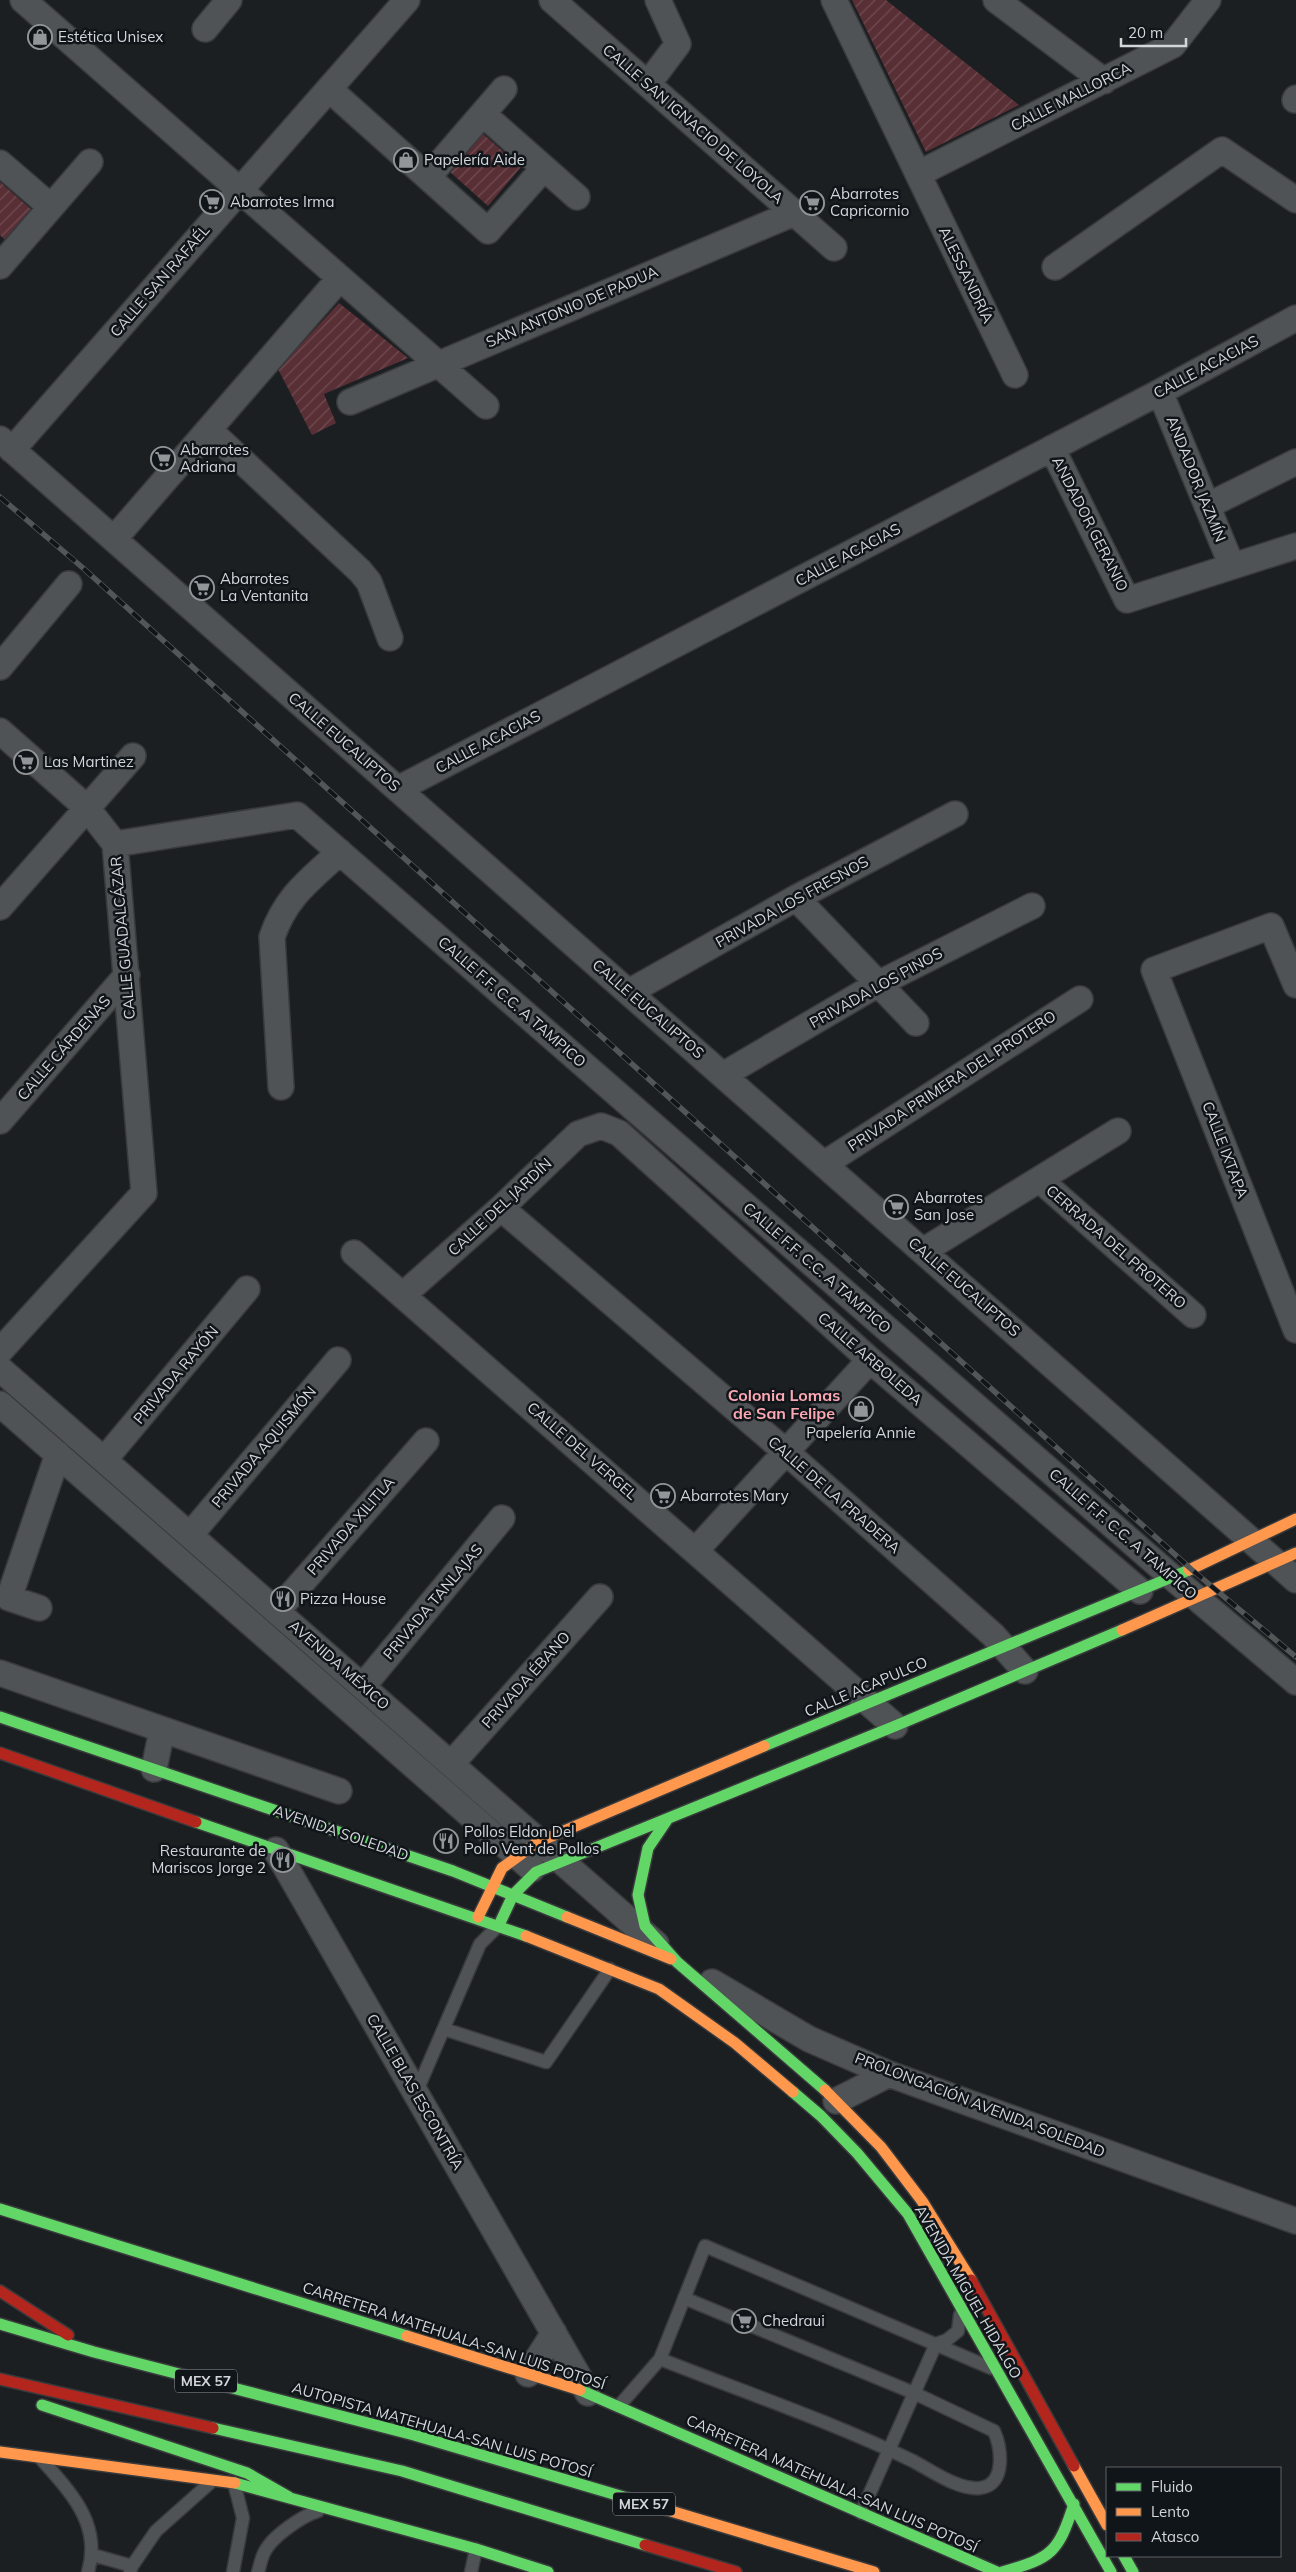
<svg xmlns="http://www.w3.org/2000/svg" width="1296" height="2572" font-family="Mulish,sans-serif">
<style>
.garden{fill:url(#garden-furrows)}
.lines{fill:none;stroke-linecap:round;stroke-linejoin:round}
.lane-casing{stroke:#383a3c;stroke-width:15}
.street-casing{stroke:#383a3c;stroke-width:28}
.fast-casing{stroke:#383a3c;stroke-width:14}
.slow-casing{stroke:#383a3c;stroke-width:14}
.jam-casing{stroke:#383a3c;stroke-width:14}
.lane{stroke:#505355;stroke-width:12}
.street{stroke:#505355;stroke-width:25}
.fast{stroke:#63d668;stroke-width:11}
.slow{stroke:#ff974d;stroke-width:11}
.jam{stroke:#b3261e;stroke-width:11}
.rail-casing{stroke:#535657;stroke-width:5.5}
.rail{stroke:#10151a;stroke-width:4;stroke-dasharray:11;stroke-linecap:butt}
.labels{text-anchor:middle;stroke-width:5;stroke-linejoin:round;paint-order:stroke}
.shield{fill:#10151a;stroke:#989ca0;stroke-width:1}
.shield-label{font-size:14px;font-weight:bold;fill:#d3d6da}
.poi-label{font-size:15px;fill:#d3d6da;stroke:#10151a;text-anchor:start}
.street-label{font-size:15px;fill:#d3d6da;stroke:#10151a}
.neighbourhood-label{font-size:16px;font-weight:bold;fill:#fca8b3;stroke:#10151a}
</style>
<defs>
<pattern id="garden-furrows" width="10" height="10" patternUnits="userSpaceOnUse" patternTransform="scale(1.25)"><rect width="10" height="10" fill="#592f36"/><path d="M-1 1l2-2M0 10L10 0M9 11l2-2" fill="none" stroke="#704c52"/></pattern>
</defs>
<rect width="100%" height="100%" fill="#1c1f21"/>
<path class="garden" d="M852,0H886L1019,105L926,152Z
M482,133L521,167L488,206L449,171Z
M0,182L32,210L5,240L0,235Z
M339,303L408,358L324,394L336,423L312,435L278,369Z"/>
<g class="lines">
<defs>
<path id="lane" d="M444,2029L546,2062L610,1969
M416,2093L480,1944L499,1925
M660,2359L705,2246L991,2368
M619,2406L660,2359C744,2392 832,2422 913,2461C932,2471 958,2490 980,2488C1007,2485 1001,2447 994,2431L914,2393L684,2298
M42,2460C71,2493 102,2524 88,2572
M861,2513L936,2344L947,2340L958,2331L960,2315
M93,2555L132,2566
M130,2572L132,2566L156,2531L211,2482
M233,2572L243,2518L234,2483
M258,2572C260,2566 261,2559 264,2553C271,2537 302,2516 318,2511
M471,2572L476,2549"/>
<path id="street" d="M23,0L486,406
M552,0L834,248
M834,0L1015,375
M996,0L1104,81
M205,29L229,0
M648,84L678,44L658,0
M329,89L488,231L544,168
M1295,100L1296,98
M483,114L577,197
M0,163L51,207
M918,174L1173,45L1208,0
M428,177L504,89
M0,266L90,162
M1055,267L1222,150L1296,200
M1160,392L1232,566
M350,402L794,213
M209,430L360,571L369,582L390,638
M0,439L1296,1580
M1052,448L1127,600L1296,546
M12,450L407,0
M1207,506L1296,462
M114,539L340,278
M0,667L69,584
M0,731L87,808L115,844L144,1193L0,1351
M398,789L1160,392L1296,318
M115,844L297,815L1173,1578L1296,1682
M796,898L916,1023
M0,907L133,756
M1296,985L1271,926L1154,970L1296,1330
M629,992L796,898L955,814
M723,1075L878,984L1032,906
M281,1087L272,937C286,896 310,880 340,852
M0,1121L127,975
M824,1164L1080,999
M1040,1180L1193,1315
M501,1208L786,1452L993,1635L1025,1671
M923,1251L1118,1131
M354,1253L895,1726
M403,1295L501,1208L578,1134L601,1126L619,1133L870,1360L1140,1591
M0,1369L656,1944
M0,1404L532,1869
M104,1460L247,1289
M190,1535L338,1360
M696,1550L870,1360
M39,1608L9,1598L58,1454
M277,1611L426,1441
M0,1673L339,1791
M363,1686L502,1518
M452,1763L600,1597
M154,1769L162,1730
M276,1850L588,2393
M712,1982L809,2039L889,2074L1296,2221
M836,2101L889,2074
M528,2374L554,2333"/>
<path id="fast" d="M0,1717L453,1871L567,1917
M764,1746L1189,1570
M667,1820L648,1848L638,1895L645,1926L677,1962L825,2090
M196,1822L526,1936
M499,1925L513,1895L536,1872L895,1726L1122,1630
M793,2092L821,2116L857,2153L908,2214L1111,2572
M0,2209L407,2336
M0,2324L94,2352L414,2435L644,2503
M580,2390L997,2572
M42,2405L247,2473L289,2497
M213,2428L402,2471L645,2545
M235,2483L476,2549L548,2572
M1124,2556L1133,2572
M1002,2572C1052,2558 1058,2553 1074,2504"/>
<path id="slow" d="M1189,1570L1296,1519
M1122,1630L1296,1553
M478,1917L502,1868L538,1842L764,1746
M567,1917L671,1959
M526,1936L659,1989L735,2043L793,2092
M825,2090L881,2147L922,2201L971,2280
M407,2336L580,2390
M0,2452L235,2483
M1074,2466L1107,2525
M644,2503L874,2572"/>
<path id="jam" d="M0,1753L196,1822
M971,2280L1074,2466
M0,2291L68,2335
M0,2379L213,2428
M645,2545L736,2572"/>
</defs>
<use href="#lane" class="lane-casing"/>
<use href="#street" class="street-casing"/>
<use href="#fast" class="fast-casing"/>
<use href="#slow" class="slow-casing"/>
<use href="#jam" class="jam-casing"/>
<use href="#lane" class="lane"/>
<use href="#street" class="street"/>
<use href="#fast" class="fast"/>
<use href="#slow" class="slow"/>
<use href="#jam" class="jam"/>
<defs>
<path id="rail" d="M0,497L83,568L1191,1569L1296,1657"/>
</defs>
<use href="#rail" class="rail-casing"/>
<use href="#rail" class="rail"/>
</g>
<defs>
<symbol id="shop-ring" viewBox="-11 -11 22 22"><circle r="9.5" fill="#10151a" stroke="#939699" stroke-width="1.5"/><path d="M-5-2.5h2.3a2.7 3.5 0 0 1 5.4 0H5L5.5 6h-11ZM-1.5-2.5h3a1.5 2.3 0 0 0-3 0Z" fill="#939699"/></symbol>
<symbol id="supermarket-ring" viewBox="-11 -11 22 22"><circle r="9.5" fill="#10151a" stroke="#939699" stroke-width="1.5"/><path d="M-6-5.5h2.5l.6 2H6L4.5 2H-2.5L-4.4-4H-6ZM-1.5 3.2a1.3 1.3 0 1 0 .1 0ZM3 3.2a1.3 1.3 0 1 0 .1 0Z" fill="#939699"/></symbol>
<symbol id="restaurant-ring" viewBox="-11 -11 22 22"><circle r="9.5" fill="#10151a" stroke="#939699" stroke-width="1.5"/><path d="M-5-6h1v4h1v-4h1v4h1v-4h1v5L-1.5 .5V6h-2V.5L-5-1ZM5-6V6H3V1.5H1.5Q1.5-4 5-6Z" fill="#939699"/></symbol>
</defs>
<g fill-rule="evenodd">
<use href="#shop-ring" x="26" y="23" width="28" height="28"/>
<use href="#shop-ring" x="392" y="146" width="28" height="28"/>
<use href="#supermarket-ring" x="198" y="188" width="28" height="28"/>
<use href="#supermarket-ring" x="798" y="189" width="28" height="28"/>
<use href="#supermarket-ring" x="149" y="445" width="28" height="28"/>
<use href="#supermarket-ring" x="188" y="574" width="28" height="28"/>
<use href="#supermarket-ring" x="12" y="748" width="28" height="28"/>
<use href="#supermarket-ring" x="882" y="1193" width="28" height="28"/>
<use href="#shop-ring" x="847" y="1395" width="28" height="28"/>
<use href="#supermarket-ring" x="649" y="1482" width="28" height="28"/>
<use href="#restaurant-ring" x="269" y="1585" width="28" height="28"/>
<use href="#restaurant-ring" x="432" y="1827" width="28" height="28"/>
<use href="#restaurant-ring" x="269" y="1846" width="28" height="28"/>
<use href="#supermarket-ring" x="730" y="2307" width="28" height="28"/>
</g>
<g class="labels">
<g class="shield">
<rect x="175" y="2369.5" width="62" height="23" rx="4"/>
<rect x="613" y="2492.5" width="62" height="23" rx="4"/>
</g>
<g class="shield-label">
<text x="206" y="2386">MEX 57</text>
<text x="644" y="2509">MEX 57</text>
</g>
<g class="poi-label">
<text x="58" y="42">Estética Unisex</text>
<text x="424" y="165">Papelería Aide</text>
<text x="830" y="199">Abarrotes<tspan x="830" dy="17">Capricornio</tspan></text>
<text x="230" y="207">Abarrotes Irma</text>
<text x="180" y="455">Abarrotes<tspan x="180" dy="17">Adriana</tspan></text>
<text x="220" y="584">Abarrotes<tspan x="220" dy="17">La Ventanita</tspan></text>
<text x="44" y="767">Las Martinez</text>
<text x="914" y="1203">Abarrotes<tspan x="914" dy="17">San Jose</tspan></text>
<text x="861" y="1438" text-anchor="middle">Papelería Annie</text>
<text x="680" y="1501">Abarrotes Mary</text>
<text x="300" y="1604">Pizza House</text>
<text x="464" y="1837">Pollos Eldon Del<tspan x="464" dy="17">Pollo Vent de Pollos</tspan></text>
<text x="266" y="1856" text-anchor="end">Restaurante de<tspan x="266" dy="17">Mariscos Jorge 2</tspan></text>
<text x="762" y="2326">Chedraui</text>
</g>
<g class="street-label">
<text transform="translate(1071 97) rotate(-27)" y="5">CALLE MALLORCA</text>
<text transform="translate(693 124) rotate(41)" y="5">CALLE SAN IGNACIO DE LOYOLA</text>
<text transform="translate(966 275) rotate(64)" y="5">ALESSANDRÍA</text>
<text transform="translate(160 281) rotate(-49)" y="5">CALLE SAN RAFAÉL</text>
<text transform="translate(572 307) rotate(-23)" y="5">SAN ANTONIO DE PADUA</text>
<text transform="translate(1206 367) rotate(-28)" y="5">CALLE ACACIAS</text>
<text transform="translate(1196 479) rotate(68)" y="5">ANDADOR JAZMÍN</text>
<text transform="translate(1090 524) rotate(63)" y="5">ANDADOR GERANIO</text>
<text transform="translate(848 555) rotate(-28)" y="5">CALLE ACACIAS</text>
<text transform="translate(344 742) rotate(41)" y="5">CALLE EUCALIPTOS</text>
<text transform="translate(488 742) rotate(-28)" y="5">CALLE ACACIAS</text>
<text transform="translate(792 902) rotate(-29)" y="5">PRIVADA LOS FRESNOS</text>
<text transform="translate(123 938) rotate(-95)" y="5">CALLE GUADALCÁZAR</text>
<text transform="translate(876 988) rotate(-29)" y="5">PRIVADA LOS PINOS</text>
<text transform="translate(512 1002) rotate(41)" y="5">CALLE F.F. C.C. A TAMPICO</text>
<text transform="translate(648 1009) rotate(41)" y="5">CALLE EUCALIPTOS</text>
<text transform="translate(64 1048) rotate(-49)" y="5">CALLE CÁRDENAS</text>
<text transform="translate(952 1081) rotate(-33)" y="5">PRIVADA PRIMERA DEL PROTERO</text>
<text transform="translate(1225 1150) rotate(69)" y="5">CALLE IXTAPA</text>
<text transform="translate(500 1207) rotate(-43)" y="5">CALLE DEL JARDÍN</text>
<text transform="translate(1116 1247) rotate(41)" y="5">CERRADA DEL PROTERO</text>
<text transform="translate(817 1268) rotate(41)" y="5">CALLE F.F. C.C. A TAMPICO</text>
<text transform="translate(964 1287) rotate(41)" y="5">CALLE EUCALIPTOS</text>
<text transform="translate(870 1359) rotate(41)" y="5">CALLE ARBOLEDA</text>
<text transform="translate(176 1375) rotate(-50)" y="5">PRIVADA RAYÓN</text>
<text transform="translate(264 1447) rotate(-50)" y="5">PRIVADA AQUISMÓN</text>
<text transform="translate(582 1451) rotate(41)" y="5">CALLE DEL VERGEL</text>
<text transform="translate(834 1495) rotate(41)" y="5">CALLE DE LA PRADERA</text>
<text transform="translate(351 1526) rotate(-49)" y="5">PRIVADA XILITLA</text>
<text transform="translate(1123 1534) rotate(41)" y="5">CALLE F.F. C.C. A TAMPICO</text>
<text transform="translate(433 1602) rotate(-50)" y="5">PRIVADA TANLAJAS</text>
<text transform="translate(339 1665) rotate(41)" y="5">AVENIDA MÉXICO</text>
<text transform="translate(526 1680) rotate(-48)" y="5">PRIVADA ÉBANO</text>
<text transform="translate(866 1687) rotate(-23)" y="5">CALLE ACAPULCO</text>
<text transform="translate(341 1833) rotate(19)" y="5">AVENIDA SOLEDAD</text>
<text transform="translate(415 2092) rotate(60)" y="5">CALLE BLAS ESCONTRÍA</text>
<text transform="translate(980 2105) rotate(21)" y="5">PROLONGACIÓN AVENIDA SOLEDAD</text>
<text transform="translate(968 2292) rotate(60)" y="5">AVENIDA MIGUEL HIDALGO</text>
<text transform="translate(454 2336) rotate(18)" y="5">CARRETERA MATEHUALA-SAN LUIS POTOSÍ</text>
<text transform="translate(442 2430) rotate(16)" y="5">AUTOPISTA MATEHUALA-SAN LUIS POTOSÍ</text>
<text transform="translate(832 2484) rotate(24)" y="5">CARRETERA MATEHUALA-SAN LUIS POTOSÍ</text>
</g>
<g class="neighbourhood-label">
<text x="784" y="1401">Colonia Lomas<tspan x="784" dy="18">de San Felipe</tspan></text>
</g>
</g>
<rect x="1106" y="2467" width="175" height="90" fill="#10151a" stroke="#5e6267"/>
<rect x="1116" y="2483" width="25" height="8" fill="#63d668" stroke="#5e6267"/>
<text x="1151" y="2492" font-size="15" fill="#d3d6da">Fluido</text>
<rect x="1116" y="2508" width="25" height="8" fill="#ff974d" stroke="#5e6267"/>
<text x="1151" y="2517" font-size="15" fill="#d3d6da">Lento</text>
<rect x="1116" y="2533" width="25" height="8" fill="#b3261e" stroke="#5e6267"/>
<text x="1151" y="2542" font-size="15" fill="#d3d6da">Atasco</text>
<path d="M1121 38v8h65v-8" fill="none" stroke="#d3d6da" stroke-width="2.5"/>
<text x="1128" y="38" font-size="15" fill="#d3d6da" stroke="#10151a" stroke-width="4" paint-order="stroke">20 m</text>
</svg>
